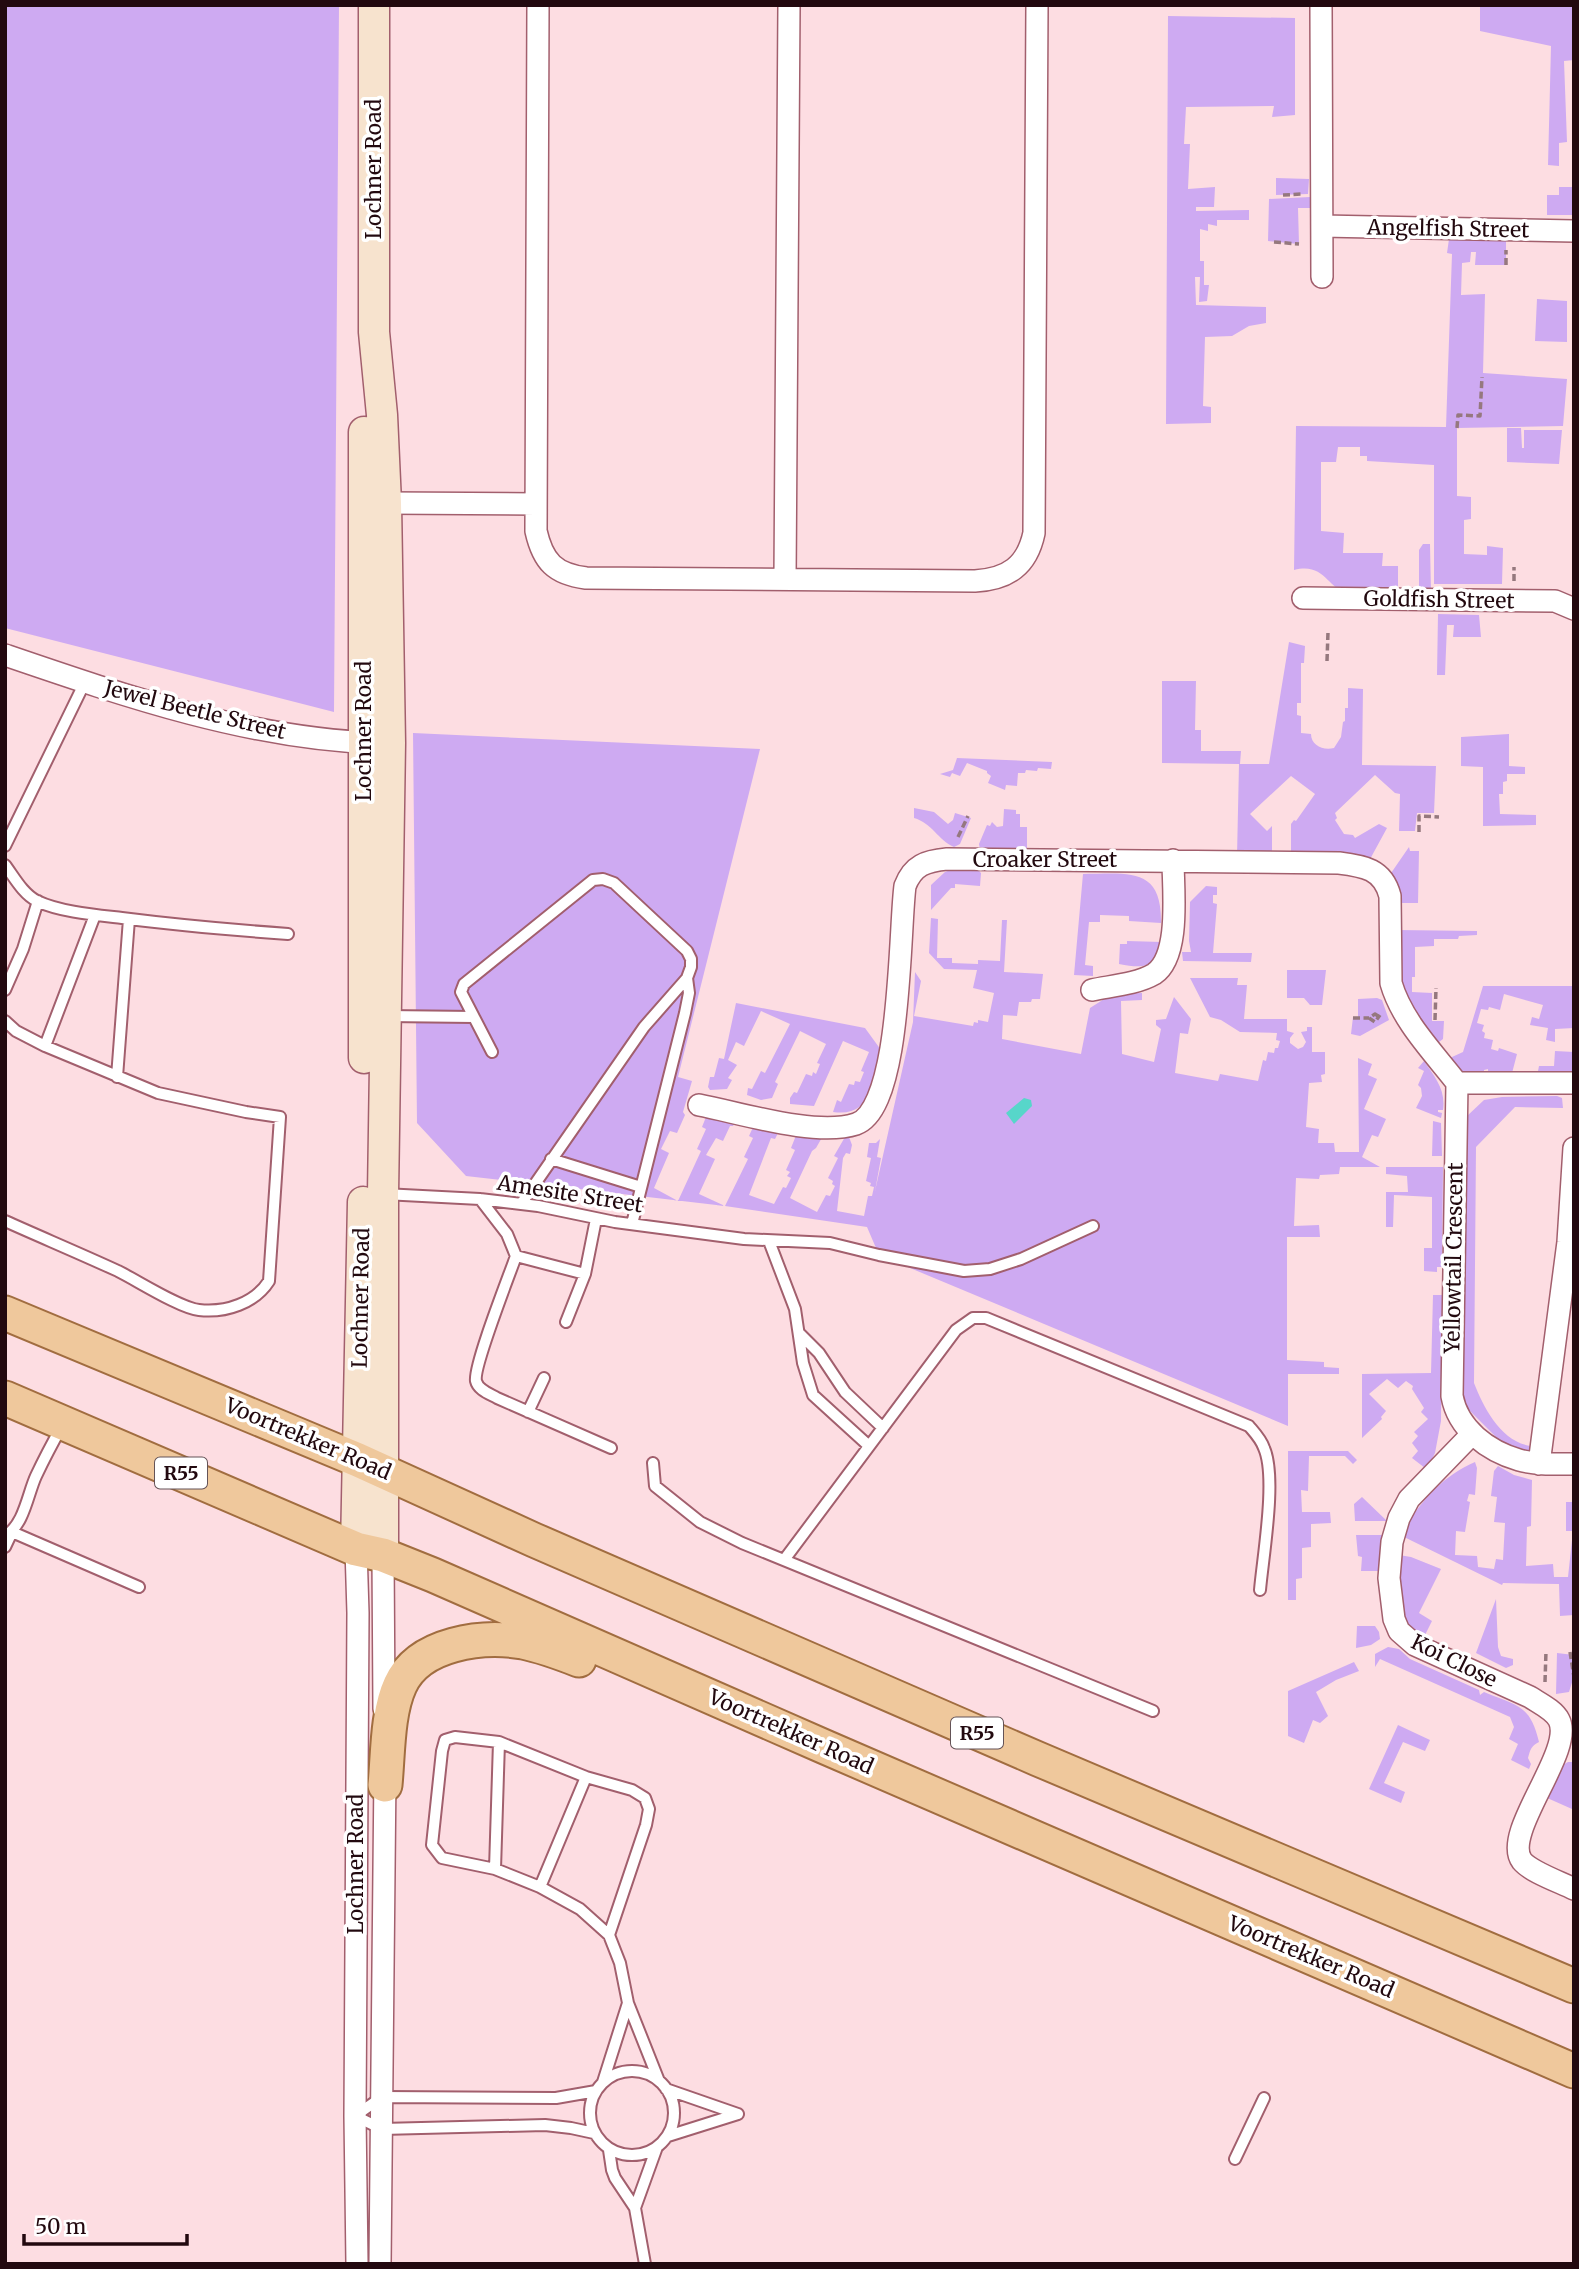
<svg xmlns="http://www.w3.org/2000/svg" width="1579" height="2269" font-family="Merriweather,serif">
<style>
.green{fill:#ceaaf2}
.water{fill:#57d6ca}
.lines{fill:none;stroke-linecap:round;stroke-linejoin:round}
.lane-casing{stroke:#a25f6d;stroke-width:14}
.street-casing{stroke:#a25f6d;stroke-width:24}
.secondary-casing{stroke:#a25f6d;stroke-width:33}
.primary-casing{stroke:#a16d40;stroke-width:37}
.path{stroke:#95787e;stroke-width:3.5;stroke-dasharray:7 3.5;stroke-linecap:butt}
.lane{stroke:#fff;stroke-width:10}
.street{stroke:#fff;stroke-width:21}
.secondary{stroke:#f7e3ce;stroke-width:30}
.primary{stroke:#efc89c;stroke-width:33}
.labels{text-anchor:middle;stroke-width:7;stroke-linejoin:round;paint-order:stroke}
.shield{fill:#fff;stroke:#645357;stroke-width:2}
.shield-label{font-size:19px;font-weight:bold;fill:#22090f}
.street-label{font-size:21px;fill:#22090f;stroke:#fff}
</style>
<rect width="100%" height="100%" fill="#fddde2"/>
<path class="green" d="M5,5H339L334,712L5,628Z
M1480,5H1574V60L1564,61L1567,142L1559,143V166L1548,165L1551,46L1480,31Z
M1168,16L1295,18V115L1272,117L1274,106L1186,107L1184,144H1190L1188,189L1215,187L1214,207H1196V211L1249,210V220H1217V226L1208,224V231L1200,229V261H1204V285H1209L1207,301L1199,302L1200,277H1195L1196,305L1266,307V323L1249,326L1232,336L1205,337L1203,406L1211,407V423L1166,424Z
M1276,178L1309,179L1308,194L1276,195Z
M1559,187H1574V215H1547V195H1559Z
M1310,197V208H1298L1299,244L1268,241L1269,199Z
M1449,239L1506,241V265H1475L1476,252H1471L1470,262L1462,263L1461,295L1485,294L1483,373L1567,379L1563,426L1457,428V496L1471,497V519L1464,520V554L1487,555V546L1503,548L1502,584H1434V465L1367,461V456H1360V447H1338L1336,462H1321V531L1344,533L1343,553H1383L1382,566H1398V594C1382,594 1364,596 1348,593C1327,589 1325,562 1294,570L1296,426L1446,427L1452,254L1447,253Z
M1537,299L1567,301V342L1535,341Z
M1507,428H1521L1522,448H1524V430H1562L1559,464L1507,462Z
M1423,544H1430L1431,593H1419V550Z
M1438,614L1479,615L1481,637H1453L1454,625H1447L1445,675H1437Z
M1289,642L1305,646L1304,663H1301V703H1297V715L1301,716V733L1311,734C1311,745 1323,751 1334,748L1341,737L1343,722L1345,721V708H1348V688L1363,689L1362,765L1436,766L1434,813H1417L1415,831H1399L1400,794L1395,793L1375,775L1335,813L1337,818L1335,820L1344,834L1353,835L1355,838L1379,824L1387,828L1369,861L1291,856V824L1294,820L1296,821L1315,794L1291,776L1250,814L1267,831L1272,826V855L1237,856L1239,764L1162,763V681H1196L1195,730H1201V751H1241L1240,764H1269Z
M413,733L760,749L678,1077L692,1081L683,1112L685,1115L677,1133L670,1131L661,1149L669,1153L654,1188L678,1201L701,1151L697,1149L706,1129L702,1127L706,1117L737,1120L733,1126H730L723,1141L716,1138L706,1155L715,1159L699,1194L725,1206L748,1159L744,1157L753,1138L749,1136L754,1125L780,1129L775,1139L771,1138L749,1195L774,1204L783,1187L786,1188L791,1178L787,1176L790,1172L786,1170L795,1150L791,1148L797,1133L824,1134L816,1148L812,1151L790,1198L817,1212L826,1195L830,1196L835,1186L832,1184L833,1181L828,1178L838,1158L834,1156L845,1137H849L852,1145L850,1154L846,1153L843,1158L837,1211L864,1216L868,1196H872L874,1187L870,1186L871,1183L866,1181L871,1158L867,1157L869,1143H876L880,1139L877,1157L881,1158L875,1191L913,1022L915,972L921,981L914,1016L973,1026L974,1022L978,1023V1020L988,1022L994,993L973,988L977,970L944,969L929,953L931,918L938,919L937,958H952V963L978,964V960L1000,961L1002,920H1007L1004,972L1043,974L1040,999H1032L1031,1002H1019L1017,1016L1003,1015L1002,1039L1081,1054L1090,1008L1112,994L1142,993V1000L1121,1001L1122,1054L1154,1062L1161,1029L1156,1025V1020L1166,1019L1174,997L1191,1019L1188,1034L1180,1033L1175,1073L1218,1081L1220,1074L1258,1081L1263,1060L1266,1061L1268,1052L1274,1053L1275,1048H1278L1280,1041L1276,1040L1277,1033L1240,1032L1221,1020L1210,1017L1190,978H1238L1237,985H1247L1244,1019H1287V1031L1294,1033L1290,1038V1043L1298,1049L1303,1047L1306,1042L1301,1032L1307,1031V1027H1312V1052H1325V1074L1321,1075L1322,1082L1309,1083L1306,1127L1319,1129L1318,1143H1334L1335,1152H1359L1358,1058L1372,1064L1368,1075L1377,1079L1364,1109L1386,1119L1378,1137L1372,1135L1362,1157L1380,1167H1340L1339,1174L1320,1175L1319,1179L1296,1178L1294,1226L1319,1225L1320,1237H1287V1360L1324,1362V1367L1339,1368V1374H1288V1426L879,1255L867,1227L725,1206L466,1176L417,1123Z
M1509,734V766L1525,767V774H1507V781L1503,782V794H1499L1500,814L1536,815V825L1483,826V767L1461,766V737Z
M957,758L1052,762L1051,769L1038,768L1037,771L1026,770L1025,773H1018L1017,786L1006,785L1005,790L988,783L991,776L987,773V771L967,763L960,776L952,773L950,777L940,774L953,770Z
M914,808L934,812L948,824L953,820L955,813L971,818L960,844L954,847C938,840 932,823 914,818Z
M1004,809L1016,810V814H1020V827H1027V852L980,850L979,844L987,825L990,826L992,822L997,827L1003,826Z
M1409,847L1410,851H1419L1418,903H1396L1389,876Z
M953,869L978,870L981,873L980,886L955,884V888H951L931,910V885L945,872Z
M1083,874C1128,874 1162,866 1161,923L1129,921V916L1100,915V922H1089L1085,965L1093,966V976L1074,975Z
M1206,886L1217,887V895H1213V903L1217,904L1213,953H1252L1251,962L1183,961L1182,952H1191L1189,941L1190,902Z
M1396,930L1477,931V935L1459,936L1458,939H1434V946L1415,947V977H1412V992L1432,993V1021H1444L1443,1039L1435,1045L1402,999Z
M1127,941L1162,942C1154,968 1145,969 1119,964L1120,944H1127Z
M1287,970H1326L1322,1005H1310L1304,998H1287Z
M1483,986H1574V1028L1555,1029V1042L1546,1040L1548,1028L1530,1025L1532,1017L1539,1019L1543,1005L1504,994L1500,1010L1489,1007L1488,1010L1481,1009L1477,1023L1484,1025L1482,1031L1485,1033L1484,1038L1493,1040L1491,1049L1498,1051L1499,1048L1517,1054L1511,1077L1488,1074V1069L1484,1070V1076L1460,1073L1448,1062L1452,1057L1463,1052Z
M1377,998L1382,1000L1389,1020L1360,1036L1351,1034L1353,1017H1358V999Z
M736,1003L865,1028L881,1050C875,1079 872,1118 833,1112L837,1100L841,1102L849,1084L854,1085L855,1081L860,1082L864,1072L861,1071L869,1052L843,1041L814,1106L790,1104V1098L794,1092L797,1093L806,1074L812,1076L813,1072L816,1074L820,1064L817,1063L826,1044L800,1031L775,1082L778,1084L772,1098L761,1100L747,1095L748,1088L752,1089L761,1071L765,1073L790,1024L761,1011L744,1046L736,1042L728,1060L737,1065L728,1078L732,1080L727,1089L710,1090L708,1087L710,1077H714L719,1058L724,1059Z
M1555,1051L1574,1052V1076H1537L1539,1066H1554Z
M1424,1061C1435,1077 1446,1090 1443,1110H1438V1112L1442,1113L1441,1118L1416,1108L1422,1096L1421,1088L1418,1085L1424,1071L1418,1068Z
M1557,1096L1562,1098L1563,1108L1515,1107L1476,1147L1474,1383C1484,1408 1501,1442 1531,1446L1529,1454L1511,1452L1466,1407L1461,1385L1466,1117L1484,1100L1502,1097Z
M1433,1121L1441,1123L1442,1156H1432Z
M1386,1167H1443L1442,1267H1437V1272L1424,1271V1248H1432V1197L1394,1195L1393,1227H1386V1192H1408L1407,1176L1386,1174Z
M1433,1295H1442L1441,1421L1435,1453L1428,1467L1425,1468L1412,1458L1418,1451L1412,1443L1418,1436L1414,1432L1428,1419L1421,1412L1424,1408L1412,1389L1413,1386L1406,1381L1398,1388L1387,1379L1369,1394L1386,1411L1381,1417L1382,1419L1362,1438V1374L1431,1373Z
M1288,1451H1348L1357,1460L1353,1464L1345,1456H1309L1308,1491L1301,1490L1302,1512H1330L1331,1523L1311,1524V1547L1302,1548V1578L1296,1579V1600H1288Z
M1475,1462L1477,1468L1475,1495L1469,1494L1467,1501L1470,1502L1465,1532L1456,1531L1455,1555L1477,1556L1478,1567L1494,1569L1496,1559L1503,1560L1505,1523L1494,1522L1497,1497L1491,1496L1494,1471L1498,1466L1514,1475L1532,1480L1531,1526L1527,1527L1526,1566L1553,1564L1554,1577H1568L1573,1531H1566V1502H1574V1615L1560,1616L1559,1584L1503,1583L1502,1585L1402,1536C1416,1505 1442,1476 1475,1462Z
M1362,1497L1387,1521H1355L1354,1504Z
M1356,1535H1383L1380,1571H1361L1362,1557L1358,1556Z
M1399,1555L1411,1557L1441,1569L1419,1613L1432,1621L1421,1643L1401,1620Z
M1496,1599L1498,1647L1501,1656L1513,1659V1665L1506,1668L1476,1653Z
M1357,1626H1375L1379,1632L1380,1639L1371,1645L1356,1648Z
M1388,1647L1399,1649L1410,1659L1479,1690L1480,1695L1484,1692C1517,1706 1530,1704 1539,1742C1531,1746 1530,1750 1528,1758L1531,1764L1529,1769L1511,1760L1518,1744L1509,1739L1514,1727L1510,1717L1380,1659L1375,1667V1654Z
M1557,1653L1574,1655V1676L1569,1692L1556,1694Z
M1354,1662L1359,1671L1336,1680L1316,1692L1328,1716L1320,1723L1313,1720L1304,1743L1288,1736V1691Z
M1398,1725L1430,1740L1425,1751L1403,1742L1384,1783L1405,1792L1401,1803L1369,1789Z
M1568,1762H1574L1572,1809L1545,1797L1559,1767Z"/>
<path class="water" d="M1024,1098L1031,1100L1032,1106L1014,1124L1006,1113Z"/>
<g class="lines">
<defs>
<path id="lane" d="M5,846L85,682
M5,865C14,877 23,894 37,901C60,912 96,915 122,918C177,925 233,930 288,934
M5,990L23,949L38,901
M386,1016L474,1017
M5,1021L16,1031L45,1046L158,1093L246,1112L280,1117L269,1281C255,1303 226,1313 199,1310C180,1308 138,1281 118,1271C81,1254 43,1238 5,1221
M45,1046L95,915
M492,1052L461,992L464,984L593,880L603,879L614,883L687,951L691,959V967L687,978L644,1027L521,1204
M117,1077L129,919
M551,1159L641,1187
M384,1194L480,1199L538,1206L615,1222L744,1239L830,1243L879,1255L964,1271L990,1269L1021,1259L1093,1226
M480,1199L507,1234L516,1256C509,1276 473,1367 476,1381C478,1390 490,1394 497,1398L611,1448
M632,1224L685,1013L689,993L687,978
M769,1241L795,1309L803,1363L813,1395L869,1446
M516,1256L585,1274
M566,1322L585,1274L596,1219
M800,1334L819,1353L845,1392L883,1428
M528,1412L544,1378
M653,1463L655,1486L700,1522L742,1543L1153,1711
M6,1535C24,1525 28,1493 36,1476C44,1459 53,1442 62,1426
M5,1547L12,1532L139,1587
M784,1560L956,1330L973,1318H986L1249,1426C1255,1433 1261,1439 1264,1448C1277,1477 1263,1556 1260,1590
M495,1869L499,1742
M540,1887L586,1777
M609,1935L646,1825L649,1809L645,1798L632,1790L586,1777L499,1742L455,1737L445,1740L442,1751L432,1845L442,1858L495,1869L540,1887L580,1909L609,1935L620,1963L628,2003L659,2081
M590 2113a42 42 0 1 1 84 0a42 42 0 1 1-84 0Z
M603,2082L628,2003
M666,2089L738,2114
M355,2116L382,2097L556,2098L596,2091
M355,2116L382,2129L545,2125L571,2128L594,2133
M668,2136L738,2114
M609,2150L612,2170L615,2178L635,2208L645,2264
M1235,2159L1264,2098
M635,2208L657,2147"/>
<path id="street" d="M538,5L536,531C543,562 555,574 586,578L975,581C1008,579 1027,566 1034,533L1037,5
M1321,5L1322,277
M1322,226L1574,231
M386,503L536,504
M785,579L789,5
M1303,598L1555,601L1574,609
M5,655C125,696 250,739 377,743
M1092,990C1111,986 1137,984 1154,974C1181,956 1173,889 1173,860
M1457,1083L1452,1396C1458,1429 1488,1451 1519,1460C1537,1465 1556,1464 1574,1464
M1457,1083H1574
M699,1105C741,1113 816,1137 856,1124C902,1108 899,930 905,886C913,865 926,861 947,859L1339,863C1364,866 1383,869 1390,896L1391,983C1402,1021 1433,1052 1457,1083
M1472,1434L1409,1499L1399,1518L1392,1542L1389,1578L1394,1619L1399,1631L1415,1645L1530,1697C1539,1703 1554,1710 1559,1720C1575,1751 1501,1833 1522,1861C1531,1872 1560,1882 1574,1889
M1539,1464L1568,1242L1574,1148
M356,1549L358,1613L355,2116L357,2264
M383,1555L384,1709
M380,2264L385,1772"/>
<path id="secondary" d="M374,5V332L382,415L386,503L390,743L383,1194V1555
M364,432V1058
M356,1549L363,1202"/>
<path id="primary" d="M5,1313L358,1460L534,1540L1038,1759L1574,1986
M5,1398L356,1549L383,1555L433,1575L825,1747L1574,2071
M385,1785C388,1755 387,1713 400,1685C419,1643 482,1635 523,1642C542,1646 561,1653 579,1660"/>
</defs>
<use href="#lane" class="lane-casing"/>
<use href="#street" class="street-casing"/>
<use href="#secondary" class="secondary-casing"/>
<use href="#primary" class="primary-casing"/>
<path class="path" d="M1283,195L1302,194
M1274,242L1299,244
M1506,265V250
M1457,428L1458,415L1480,416L1482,377
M1514,581V567
M1327,661L1328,632
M1419,832V816L1439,817
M958,837L968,816
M1378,1016L1375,1014L1369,1018L1375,1022L1380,1015
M1353,1018H1369
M1435,1020L1436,988
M1570,1652L1574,1677
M1545,1682L1546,1651"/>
<use href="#lane" class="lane"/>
<use href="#street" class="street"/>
<use href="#secondary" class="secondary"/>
<use href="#primary" class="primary"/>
</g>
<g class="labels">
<g class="shield">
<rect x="155" y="1457.5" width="52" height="31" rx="5"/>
<rect x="951" y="1717.5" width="52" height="31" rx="5"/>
</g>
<g class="shield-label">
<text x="181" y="1480">R55</text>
<text x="977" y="1740">R55</text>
</g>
<g class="street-label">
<text transform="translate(374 169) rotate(-90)" y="7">Lochner Road</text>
<text transform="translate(1448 229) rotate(1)" y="7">Angelfish Street</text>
<text transform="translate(1439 600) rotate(1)" y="7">Goldfish Street</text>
<text transform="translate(195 710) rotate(14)" y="7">Jewel Beetle Street</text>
<text transform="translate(364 731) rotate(-90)" y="7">Lochner Road</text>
<text x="1045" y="867">Croaker Street</text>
<text transform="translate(570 1194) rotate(9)" y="7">Amesite Street</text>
<text transform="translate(1454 1258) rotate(-89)" y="7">Yellowtail Crescent</text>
<text transform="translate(361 1298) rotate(-89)" y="7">Lochner Road</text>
<text transform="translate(308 1439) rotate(23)" y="7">Voortrekker Road</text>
<text transform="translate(1454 1661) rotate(26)" y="7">Koi Close</text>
<text transform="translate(791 1732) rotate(24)" y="7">Voortrekker Road</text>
<text transform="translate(356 1864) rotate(-90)" y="7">Lochner Road</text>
<text transform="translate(1311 1957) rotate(23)" y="7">Voortrekker Road</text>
</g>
</g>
<rect width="1579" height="2269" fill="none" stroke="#22090f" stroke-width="14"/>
<path d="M24 2234v10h163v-10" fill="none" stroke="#22090f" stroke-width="3.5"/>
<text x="35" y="2234" font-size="21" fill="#22090f" stroke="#ffffff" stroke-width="5" paint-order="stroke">50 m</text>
</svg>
